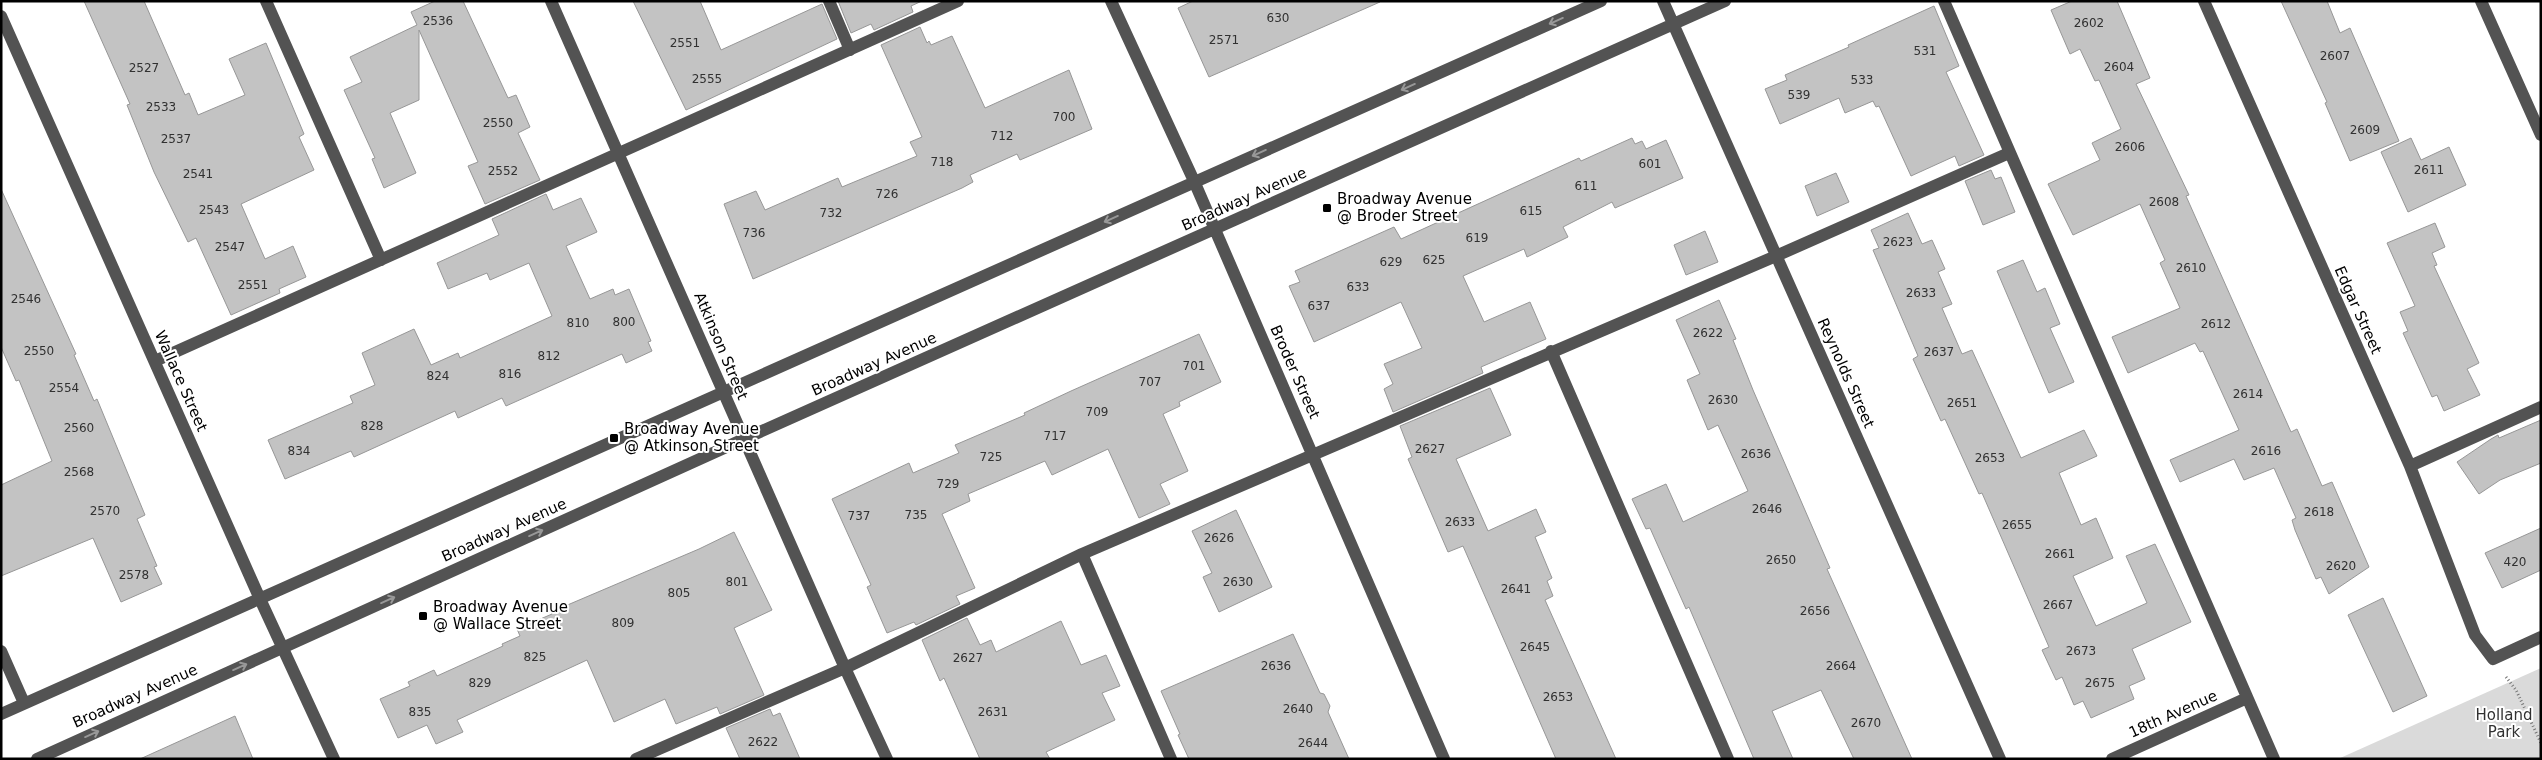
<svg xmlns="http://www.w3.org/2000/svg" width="2542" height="760" font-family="'DejaVu Sans',sans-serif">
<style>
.green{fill:#dadada}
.building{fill:#c3c3c3;stroke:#979797}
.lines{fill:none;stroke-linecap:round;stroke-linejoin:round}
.path{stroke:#757575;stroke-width:3;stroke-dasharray:1 2.5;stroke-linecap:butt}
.minor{stroke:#535353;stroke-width:12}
.oneway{stroke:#989898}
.poi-dot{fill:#000;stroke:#fff;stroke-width:2}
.labels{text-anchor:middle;stroke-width:4;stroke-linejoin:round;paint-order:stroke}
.number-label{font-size:12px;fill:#313131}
.street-label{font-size:15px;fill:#000;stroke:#fff}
.poi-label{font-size:15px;fill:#000;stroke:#fff;text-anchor:start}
.park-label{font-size:15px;fill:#313131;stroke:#fff}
</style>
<rect width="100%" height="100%" fill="#fff"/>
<path class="green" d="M2541,668V759H2338Z"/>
<path class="building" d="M84,1H144L185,95L189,93L198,115L245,95L229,59L266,43L304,134L299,137L314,170L241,204L265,259L293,246L306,277L279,289L280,293L231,315L196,238L188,242L154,172L127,105L130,104Z
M435,1H463L508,98L516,95L530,127L518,133L540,180L485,204L468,166L478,162L419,30V100L390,113L416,173L384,188L372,159L375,158L344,90L362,82L350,57L417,25L411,12Z
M633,1H700L721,50L822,4L837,39L686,110Z
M838,1H922L911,6L913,12L874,30L871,24L851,33Z
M1193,1H1380V2L1209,77L1178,8Z
M2072,1H2117L2150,78L2136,84L2189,195L2186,196L2291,432L2297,429L2322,486L2332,482L2369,567L2329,594L2321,577L2316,579L2295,530L2292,520L2296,518L2274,468L2244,480L2234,459L2180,482L2170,460L2239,430L2203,351L2200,352L2195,343L2128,373L2112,337L2180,308L2160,263L2165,260L2140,204L2073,235L2048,184L2100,160L2092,143L2121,129L2099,80L2095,81L2080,49L2070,54L2051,10Z
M2281,1H2327L2340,33L2350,28L2399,141L2350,161L2325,103L2327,102Z
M1934,6L1959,66L1946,72L1984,155L1959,166L1955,156L1911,176L1879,106L1876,107L1873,101L1845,113L1839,98L1780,124L1765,89L1787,80L1785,75L1849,47L1848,45Z
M920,27L927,43L929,41L931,45L952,36L985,108L1069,70L1092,129L1020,160L1017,154L970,175L973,182L962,188L753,279L724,204L756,191L765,210L838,178L842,187L917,156L910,142L922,137L881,45Z
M1632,138L1635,144L1642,141L1646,149L1666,140L1683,178L1615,208L1612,202L1563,227L1568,237L1527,257L1524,249L1463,276L1484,322L1530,302L1546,339L1481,367L1483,373L1393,412L1384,389L1393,384L1384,364L1422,348L1401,302L1314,342L1289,286L1300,282L1295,271L1394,227L1401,239L1579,158L1581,161Z
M2411,138L2421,160L2449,147L2466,185L2408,212L2381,152Z
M1991,170L1995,179L2001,177L2015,212L1983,225L1965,181Z
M1836,173L1849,202L1817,216L1805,186Z
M1,189L76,354L74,355L94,401L97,399L145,515L137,519L157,566L154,567L162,584L121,602L93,538L1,576V485L52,461L19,380L16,381L1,347Z
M546,194L553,210L581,198L597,232L566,246L590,299L613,289L615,295L629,289L651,341L648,342L652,351L626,363L622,354L506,406L502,398L458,418L455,411L354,457L351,451L285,479L268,440L353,403L350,396L375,385L362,353L414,329L431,365L458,353L460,358L552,316L529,263L490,280L487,273L448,289L437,263L499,235L492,219Z
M1908,213L1922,244L1932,240L1945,269L1938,272L1952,304L1942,308L1962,354L1972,350L2021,458L2084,430L2097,456L2059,473L2081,525L2096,518L2113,558L2073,576L2096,626L2147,603L2126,556L2155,544L2191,622L2132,649L2145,679L2129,686L2134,699L2091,718L2083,701L2074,705L2062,677L2056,680L2042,650L2049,647L1982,493L1979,494L1945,419L1941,421L1913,359L1918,356L1873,250L1879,248L1871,230Z
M2435,223L2445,247L2432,253L2437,265L2434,266L2479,363L2467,369L2480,395L2444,411L2437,395L2432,397L2403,333L2408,331L2400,312L2415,306L2387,243Z
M1705,231L1718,262L1686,275L1674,245Z
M2023,260L2037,292L2045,288L2060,324L2050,328L2074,382L2049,393L1997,271Z
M1719,300L1736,339L1733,340L1753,390L1830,568L1827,569L1912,759H1854L1821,690L1772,711L1793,759H1754L1689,607L1686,609L1650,528L1646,529L1632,499L1666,484L1683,522L1748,491L1718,425L1708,430L1687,380L1700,374L1676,320Z
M1199,334L1221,382L1179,402L1180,406L1163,414L1188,471L1160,484L1170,504L1139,518L1108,449L1052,475L1045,461L968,494L970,501L942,514L975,588L956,596L960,604L916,625L914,622L887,633L867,587L871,585L832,499L909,463L913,473L959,453L955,445L1025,415L1024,413L1071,391Z
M1490,388L1511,435L1456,459L1488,531L1536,509L1546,532L1535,537L1552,578L1547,581L1553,596L1545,600L1616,759H1556L1463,546L1448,552L1408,459L1412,457L1400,426Z
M2541,420V463L2500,480L2479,494L2457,462L2491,439L2498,435L2499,438Z
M1236,510L1272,587L1219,612L1203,577L1212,573L1192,531Z
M2541,528V570L2502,588L2485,553Z
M734,532L772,610L734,628L764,695L720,714L717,707L676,724L665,699L614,722L587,660L457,720L463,732L436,744L427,725L398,738L380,699L410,686L408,682L434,670L437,676L503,646L502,644L520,636L517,629L552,614L551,612L699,549Z
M2383,598L2427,696L2393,712L2348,615Z
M967,618L980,645L991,640L996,652L1061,621L1081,665L1106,655L1120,686L1102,693L1115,720L1046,752L1050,759H980L944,678L940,681L922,640Z
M1293,634L1320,693L1324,694L1330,706L1328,712L1349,759H1189L1178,735L1180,734L1161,691Z
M770,709L773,716L780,713L800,759H740L726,728Z
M235,716L253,759H140Z"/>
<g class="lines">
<path class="path" d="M2506,677L2516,690L2541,743"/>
<path class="minor" d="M266,1L381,260
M551,1L845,668L887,759
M829,1L850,50
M1111,1L1194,181L1444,759
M1663,1L2000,759
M1944,1L2274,759
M2204,1L2410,466L2475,635L2493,659L2541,637
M2481,1L2541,135
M1,16L260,599L334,759
M1551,351L1728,759
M155,361L958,1
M2410,466L2541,407
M1082,554L1171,759
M1,651L24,703
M1,714L1601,1
M37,759L744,439L1725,1
M636,759L845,668L1082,554L1776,256L2009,153
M2112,759L2247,698"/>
</g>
<defs><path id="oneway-shaft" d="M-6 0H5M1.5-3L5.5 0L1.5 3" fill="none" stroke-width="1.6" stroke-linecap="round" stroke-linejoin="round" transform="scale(1.25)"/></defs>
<g class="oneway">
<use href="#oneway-shaft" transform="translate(1556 21) rotate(156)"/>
<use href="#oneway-shaft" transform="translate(1408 87) rotate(156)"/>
<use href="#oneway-shaft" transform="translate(1259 153) rotate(156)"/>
<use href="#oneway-shaft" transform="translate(1111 219) rotate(156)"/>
<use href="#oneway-shaft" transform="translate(536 533) rotate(-24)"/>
<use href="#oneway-shaft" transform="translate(388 600) rotate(-24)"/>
<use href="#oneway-shaft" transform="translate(240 667) rotate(-24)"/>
<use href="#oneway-shaft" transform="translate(92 734) rotate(-24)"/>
</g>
<g class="poi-dot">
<rect x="1322" y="203" width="10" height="10" rx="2.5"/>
<rect x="609" y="433" width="10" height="10" rx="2.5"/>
<rect x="418" y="611" width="10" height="10" rx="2.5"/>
</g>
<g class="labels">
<g class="number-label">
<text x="1278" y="22">630</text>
<text x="438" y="25">2536</text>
<text x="2089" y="27">2602</text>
<text x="1224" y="44">2571</text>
<text x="685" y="47">2551</text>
<text x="1925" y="55">531</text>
<text x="2335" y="60">2607</text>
<text x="2119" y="71">2604</text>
<text x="144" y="72">2527</text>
<text x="707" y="83">2555</text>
<text x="1862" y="84">533</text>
<text x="1799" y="99">539</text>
<text x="161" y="111">2533</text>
<text x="1064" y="121">700</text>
<text x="498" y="127">2550</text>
<text x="2365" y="134">2609</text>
<text x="1002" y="140">712</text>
<text x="176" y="143">2537</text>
<text x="2130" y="151">2606</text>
<text x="942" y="166">718</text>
<text x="1650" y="168">601</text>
<text x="2429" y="174">2611</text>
<text x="503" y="175">2552</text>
<text x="198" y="178">2541</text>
<text x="1586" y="190">611</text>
<text x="887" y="198">726</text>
<text x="2164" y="206">2608</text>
<text x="214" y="214">2543</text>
<text x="1531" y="215">615</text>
<text x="831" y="217">732</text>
<text x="754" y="237">736</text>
<text x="1477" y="242">619</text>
<text x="1898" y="246">2623</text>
<text x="230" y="251">2547</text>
<text x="1434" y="264">625</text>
<text x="1391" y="266">629</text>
<text x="2191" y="272">2610</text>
<text x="253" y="289">2551</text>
<text x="1358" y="291">633</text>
<text x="1921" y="297">2633</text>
<text x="26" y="303">2546</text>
<text x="1319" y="310">637</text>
<text x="624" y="326">800</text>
<text x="578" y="327">810</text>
<text x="2216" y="328">2612</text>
<text x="1708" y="337">2622</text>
<text x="39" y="355">2550</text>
<text x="1939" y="356">2637</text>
<text x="549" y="360">812</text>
<text x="1194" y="370">701</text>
<text x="510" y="378">816</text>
<text x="438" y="380">824</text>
<text x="1150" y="386">707</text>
<text x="64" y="392">2554</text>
<text x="2248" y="398">2614</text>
<text x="1723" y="404">2630</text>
<text x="1962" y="407">2651</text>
<text x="1097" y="416">709</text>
<text x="372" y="430">828</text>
<text x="79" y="432">2560</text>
<text x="1055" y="440">717</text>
<text x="1430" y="453">2627</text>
<text x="299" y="455">834</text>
<text x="2266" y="455">2616</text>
<text x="1756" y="458">2636</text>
<text x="991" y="461">725</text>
<text x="1990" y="462">2653</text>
<text x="79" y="476">2568</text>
<text x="948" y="488">729</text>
<text x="1767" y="513">2646</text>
<text x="105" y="515">2570</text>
<text x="2319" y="516">2618</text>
<text x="916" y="519">735</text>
<text x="859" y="520">737</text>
<text x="1460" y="526">2633</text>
<text x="2017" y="529">2655</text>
<text x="1219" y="542">2626</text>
<text x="2060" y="558">2661</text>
<text x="1781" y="564">2650</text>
<text x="2515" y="566">420</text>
<text x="2341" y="570">2620</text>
<text x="134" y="579">2578</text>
<text x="737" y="586">801</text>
<text x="1238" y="586">2630</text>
<text x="1516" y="593">2641</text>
<text x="679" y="597">805</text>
<text x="2058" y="609">2667</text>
<text x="1815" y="615">2656</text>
<text x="623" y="627">809</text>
<text x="1535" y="651">2645</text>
<text x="2081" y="655">2673</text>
<text x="535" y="661">825</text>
<text x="968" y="662">2627</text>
<text x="1276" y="670">2636</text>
<text x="1841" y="670">2664</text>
<text x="480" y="687">829</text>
<text x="2100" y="687">2675</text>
<text x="1558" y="701">2653</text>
<text x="1298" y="713">2640</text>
<text x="420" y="716">835</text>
<text x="993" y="716">2631</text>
<text x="1866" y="727">2670</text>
<text x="763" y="746">2622</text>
<text x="1313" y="747">2644</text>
</g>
<g class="street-label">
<text transform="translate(1244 199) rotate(-24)" y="5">Broadway Avenue</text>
<text transform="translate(2358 310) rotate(66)" y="5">Edgar Street</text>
<text transform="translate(721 346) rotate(67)" y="5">Atkinson Street</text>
<text transform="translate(874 364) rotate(-24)" y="5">Broadway Avenue</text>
<text transform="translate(1295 372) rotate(66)" y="5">Broder Street</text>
<text transform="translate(1846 373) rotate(66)" y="5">Reynolds Street</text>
<text transform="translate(181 381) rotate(66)" y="5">Wallace Street</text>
<text transform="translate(504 530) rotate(-24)" y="5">Broadway Avenue</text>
<text transform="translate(135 696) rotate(-24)" y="5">Broadway Avenue</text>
<text transform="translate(2173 714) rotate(-24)" y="5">18th Avenue</text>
</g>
<g class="poi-label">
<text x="1337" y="204">Broadway Avenue<tspan x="1337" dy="17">@ Broder Street</tspan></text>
<text x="624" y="434">Broadway Avenue<tspan x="624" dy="17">@ Atkinson Street</tspan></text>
<text x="433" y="612">Broadway Avenue<tspan x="433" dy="17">@ Wallace Street</tspan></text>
</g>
<g class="park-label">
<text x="2504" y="720">Holland<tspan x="2504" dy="17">Park</tspan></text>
</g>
</g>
<rect width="2542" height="760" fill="none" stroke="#000000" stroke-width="5"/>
</svg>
